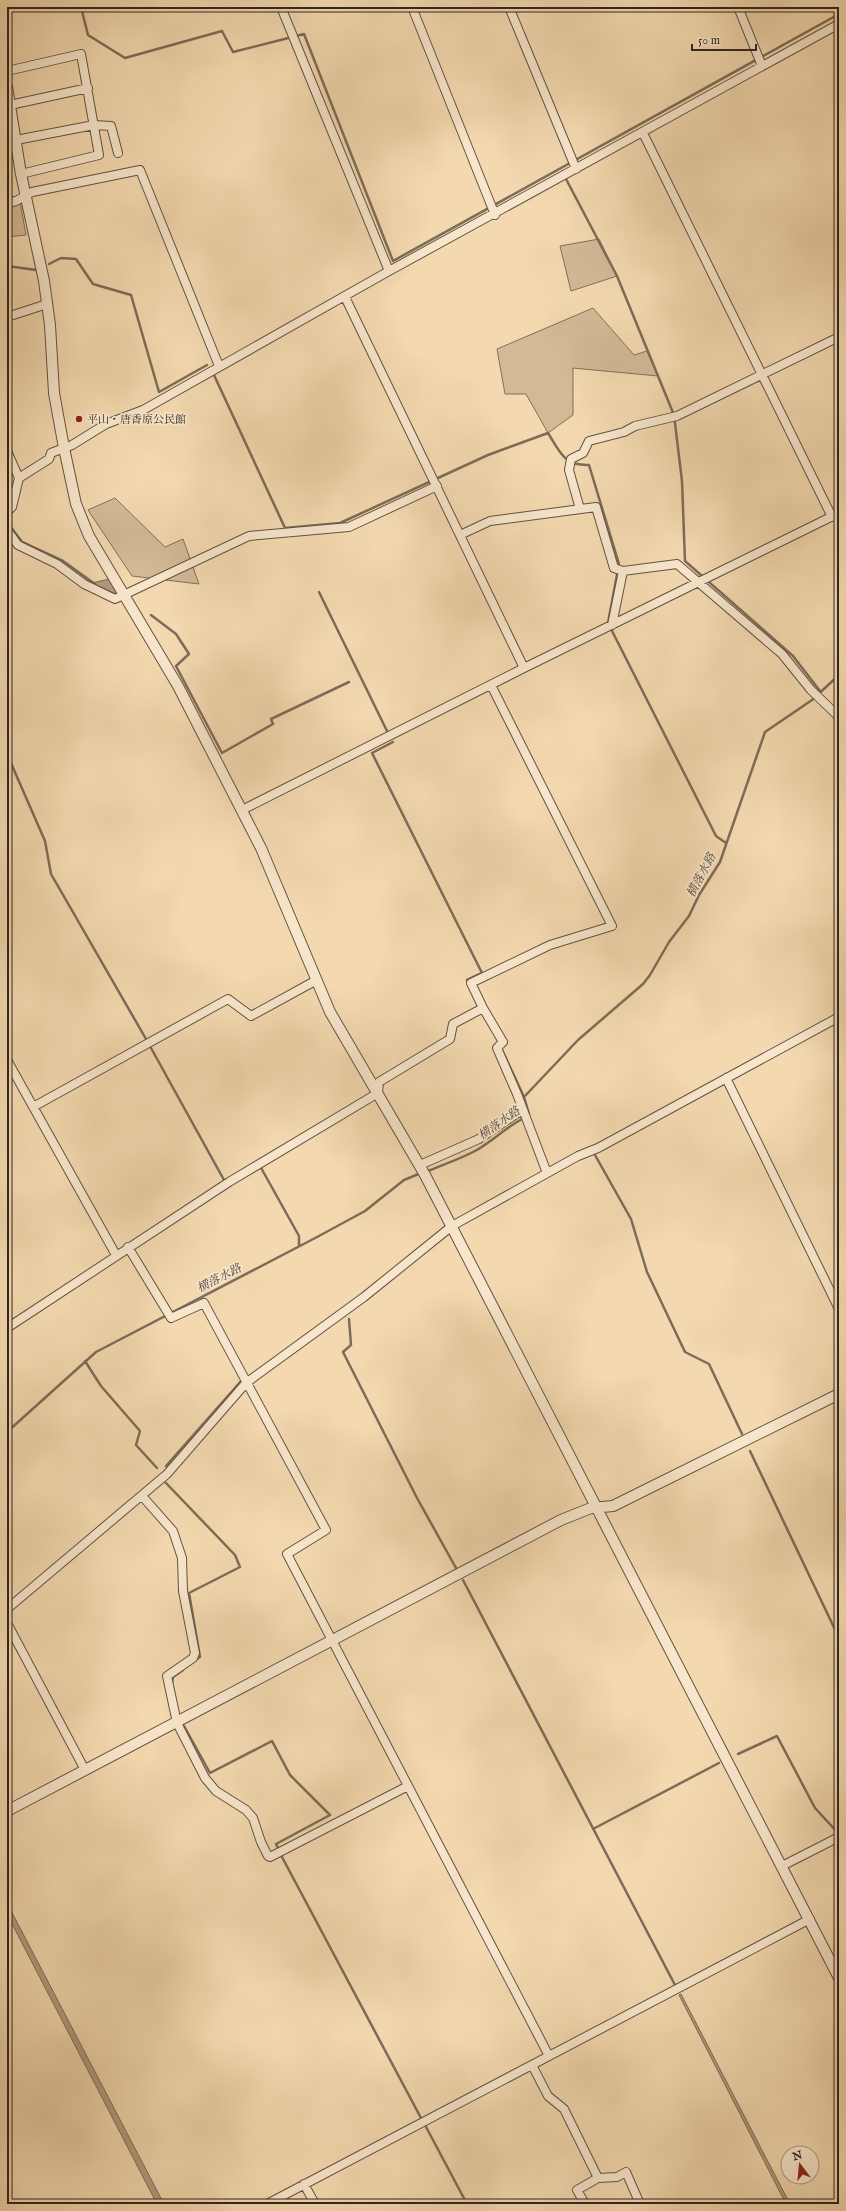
<svg xmlns="http://www.w3.org/2000/svg" width="846" height="2211" font-family="'IM FELL English','Noto Serif JP',serif">
<style>
.green{fill:#d3ba97;stroke:#82705b}
.water{fill:#b19c7f;stroke:#7d6c59}
.lines{fill:none;stroke-linecap:round;stroke-linejoin:round}
.stream{stroke:#7d6c59;stroke-width:2.5}
.minor-casing{stroke:#615243;stroke-width:10}
.tertiary-casing{stroke:#615243;stroke-width:12}
.minor{stroke:#f8e6cc;stroke-width:8}
.tertiary{stroke:#f8e6cc;stroke-width:10}
.poi-dot{fill:#8f2418;stroke:#f8e6cc;stroke-width:1.5}
.labels{text-anchor:middle;stroke-width:3.5;stroke-linejoin:round;paint-order:stroke}
.poi-label{font-size:11px;fill:#30251f;stroke:#f8e6cc;text-anchor:start}
.water-label{font-size:12px;font-style:italic;fill:#57493c;stroke:#f8e6cc}
</style>
<rect width="100%" height="100%" fill="#f4d9b0"/>
<filter id="stains"><feTurbulence type="fractalNoise" baseFrequency=".005" numOctaves="4"/><feColorMatrix values="0 0 0 0 .2 0 0 0 0 .09 0 0 0 0 .02 0 0 0 .5 -.17"/></filter>
<radialGradient id="worn" r=".72"><stop offset=".6" stop-color="#630" stop-opacity="0"/><stop offset="1" stop-color="#630" stop-opacity=".3"/></radialGradient>
<path class="green" d="M19,196L26,235L7,237V198Z
M599,239L617,276L571,291L560,246Z
M593,308L634,355L647,351L658,376L573,368V415L548,433L526,394H505L497,349Z
M115,498L165,547L183,539L199,584L132,576L88,510Z"/>
<path class="water" d="M109,579L118,595L92,583Z
M7,1903L164,2204H157L7,1914Z
M681,1994L790,2204H786L679,1995Z"/>
<g class="lines">
<path class="stream" d="M81,7L88,35L125,58L222,31L233,52L304,34L393,261L839,14
M566,179L617,276L674,415L682,481L685,561L793,656L820,691
M49,264L61,258L76,259L93,284L131,295L159,392L207,365
M7,266L36,270
M214,375L285,528L340,523L488,455L548,433C560,452 564,466 589,465L619,564L608,623L716,836L726,843
M7,522L22,542L63,561L95,584
M319,592L387,731
M151,615L176,634L189,654L176,666L222,753L273,724L271,719L349,682
M393,742L372,753L482,973L467,980L468,984
M7,754L45,841L51,874L146,1039
M496,1037L524,1097
M151,1048L224,1180
M529,1114L524,1097L578,1040L643,984L650,975L669,942L689,916L699,895L720,862L765,732L812,700L839,675
M595,1155L631,1219L647,1272L685,1352L709,1364L742,1434
M259,1167L260,1166L299,1236V1246
M426,1172C442,1165 460,1159 475,1151C493,1141 506,1127 524,1118
M349,1319L351,1345L343,1352L417,1498L456,1568
M85,1361L101,1386L140,1431L136,1445L157,1468
M7,1432L96,1352L319,1236L365,1211L404,1180L421,1173
M750,1451L839,1638
M166,1466L242,1380
M166,1483L235,1555L240,1567L189,1593L200,1657L195,1660
M463,1580L675,1985
M172,1683L173,1677L183,1670
M184,1726L210,1773L272,1741L290,1775L330,1815L276,1844L278,1848
M738,1754L777,1736L815,1808L839,1834
M593,1829L719,1763
M282,1857L421,2118
M425,2125L467,2204"/>
<defs>
<path id="minor" d="M281,7L389,271
M412,7L495,215
M509,7L576,169
M738,7L762,66
M7,71L81,54L99,155L21,174
M10,105L88,88
M643,133L832,517
M16,140L94,125L111,126L118,153
M7,203L16,201L32,192L140,170L219,366
M345,297L524,668
M7,317L47,304
M7,451L19,478
M580,509L569,470L571,459L583,453L589,441L624,432L635,426L677,416L839,337
M7,512L12,507L19,478L49,459L51,453L72,445L106,424L143,410L389,271L839,24
M7,530L18,545L57,564L84,584L115,599L249,536L349,527L437,486
M460,535L490,521L596,507L614,568L623,571L677,564L782,654L811,690L839,717
M612,625L623,571
M242,810L524,668L839,513
M483,1008L503,1042L497,1048L517,1094L547,1173
M7,1060L116,1255
M726,1078L839,1309
M33,1107L228,999L251,1016L315,981
M420,1165L479,1139L522,1110
M128,1247L171,1318L204,1303L326,1530L287,1554L549,2056
M7,1328L229,1182L378,1093L379,1082L450,1039L453,1024L483,1008L471,983L550,945L612,926L491,685
M142,1496L173,1531L182,1558L183,1591L195,1653L193,1658L167,1676L177,1723L205,1778L216,1791L246,1810L253,1818L261,1842L268,1856L270,1857L408,1786
M7,1609L167,1474L246,1383L364,1297L452,1226L578,1156L598,1148L839,1017
M7,1623L85,1770
M782,1866L839,1837
M532,2065L548,2096L564,2109L598,2178L617,2177L626,2172L640,2204
M304,2184L315,2204
M7,2199L9,2204
M267,2204L810,1919
M585,2204L577,2190L598,2178"/>
<path id="tertiary" d="M7,87L21,174L44,281L50,325L54,393L64,448L76,504L89,536L178,686L261,848L330,1012L425,1175L839,1978
M7,1811L561,1520L591,1508L613,1506L839,1394"/>
</defs>
<use href="#minor" class="minor-casing"/>
<use href="#tertiary" class="tertiary-casing"/>
<use href="#minor" class="minor"/>
<use href="#tertiary" class="tertiary"/>
</g>
<circle class="poi-dot" cx="79" cy="419" r="4"/>
<g class="labels">
<g class="poi-label">
<text x="87" y="423">平山・唐香原公民館</text>
</g>
<g class="water-label">
<text transform="translate(701 875) rotate(-62)" y="4">横落水路</text>
<text transform="translate(499 1123) rotate(-35)" y="4">横落水路</text>
<text transform="translate(219 1278) rotate(-27)" y="4">横落水路</text>
</g>
</g>
<rect width="846" height="2211" fill="none" stroke="#f4d9b0" stroke-width="24"/>
<rect x="8" y="8" width="830" height="2195" fill="none" stroke="#30251f" stroke-width="2"/>
<rect x="12" y="12" width="822" height="2187" fill="none" stroke="#30251f"/>
<g transform="translate(800 2165) rotate(344)"><circle r="19" fill="#f8e6cc" stroke="#a89987"/>
<path d="M0-3L7 15L0 10L-7 15Z" fill="#8f2418"/>
<text y="-6" font-size="11" font-weight="bold" text-anchor="middle" fill="#30251f">N</text>
</g>
<path d="M692 44v6h64v-6" fill="none" stroke="#30251f" stroke-width="2"/>
<text x="698" y="44" font-size="12" fill="#30251f" stroke="#f8e6cc" stroke-width="3" paint-order="stroke">50 m</text>
<rect width="100%" height="100%" filter="url(#stains)"/>
<rect width="100%" height="100%" fill="url(#worn)"/>
</svg>
